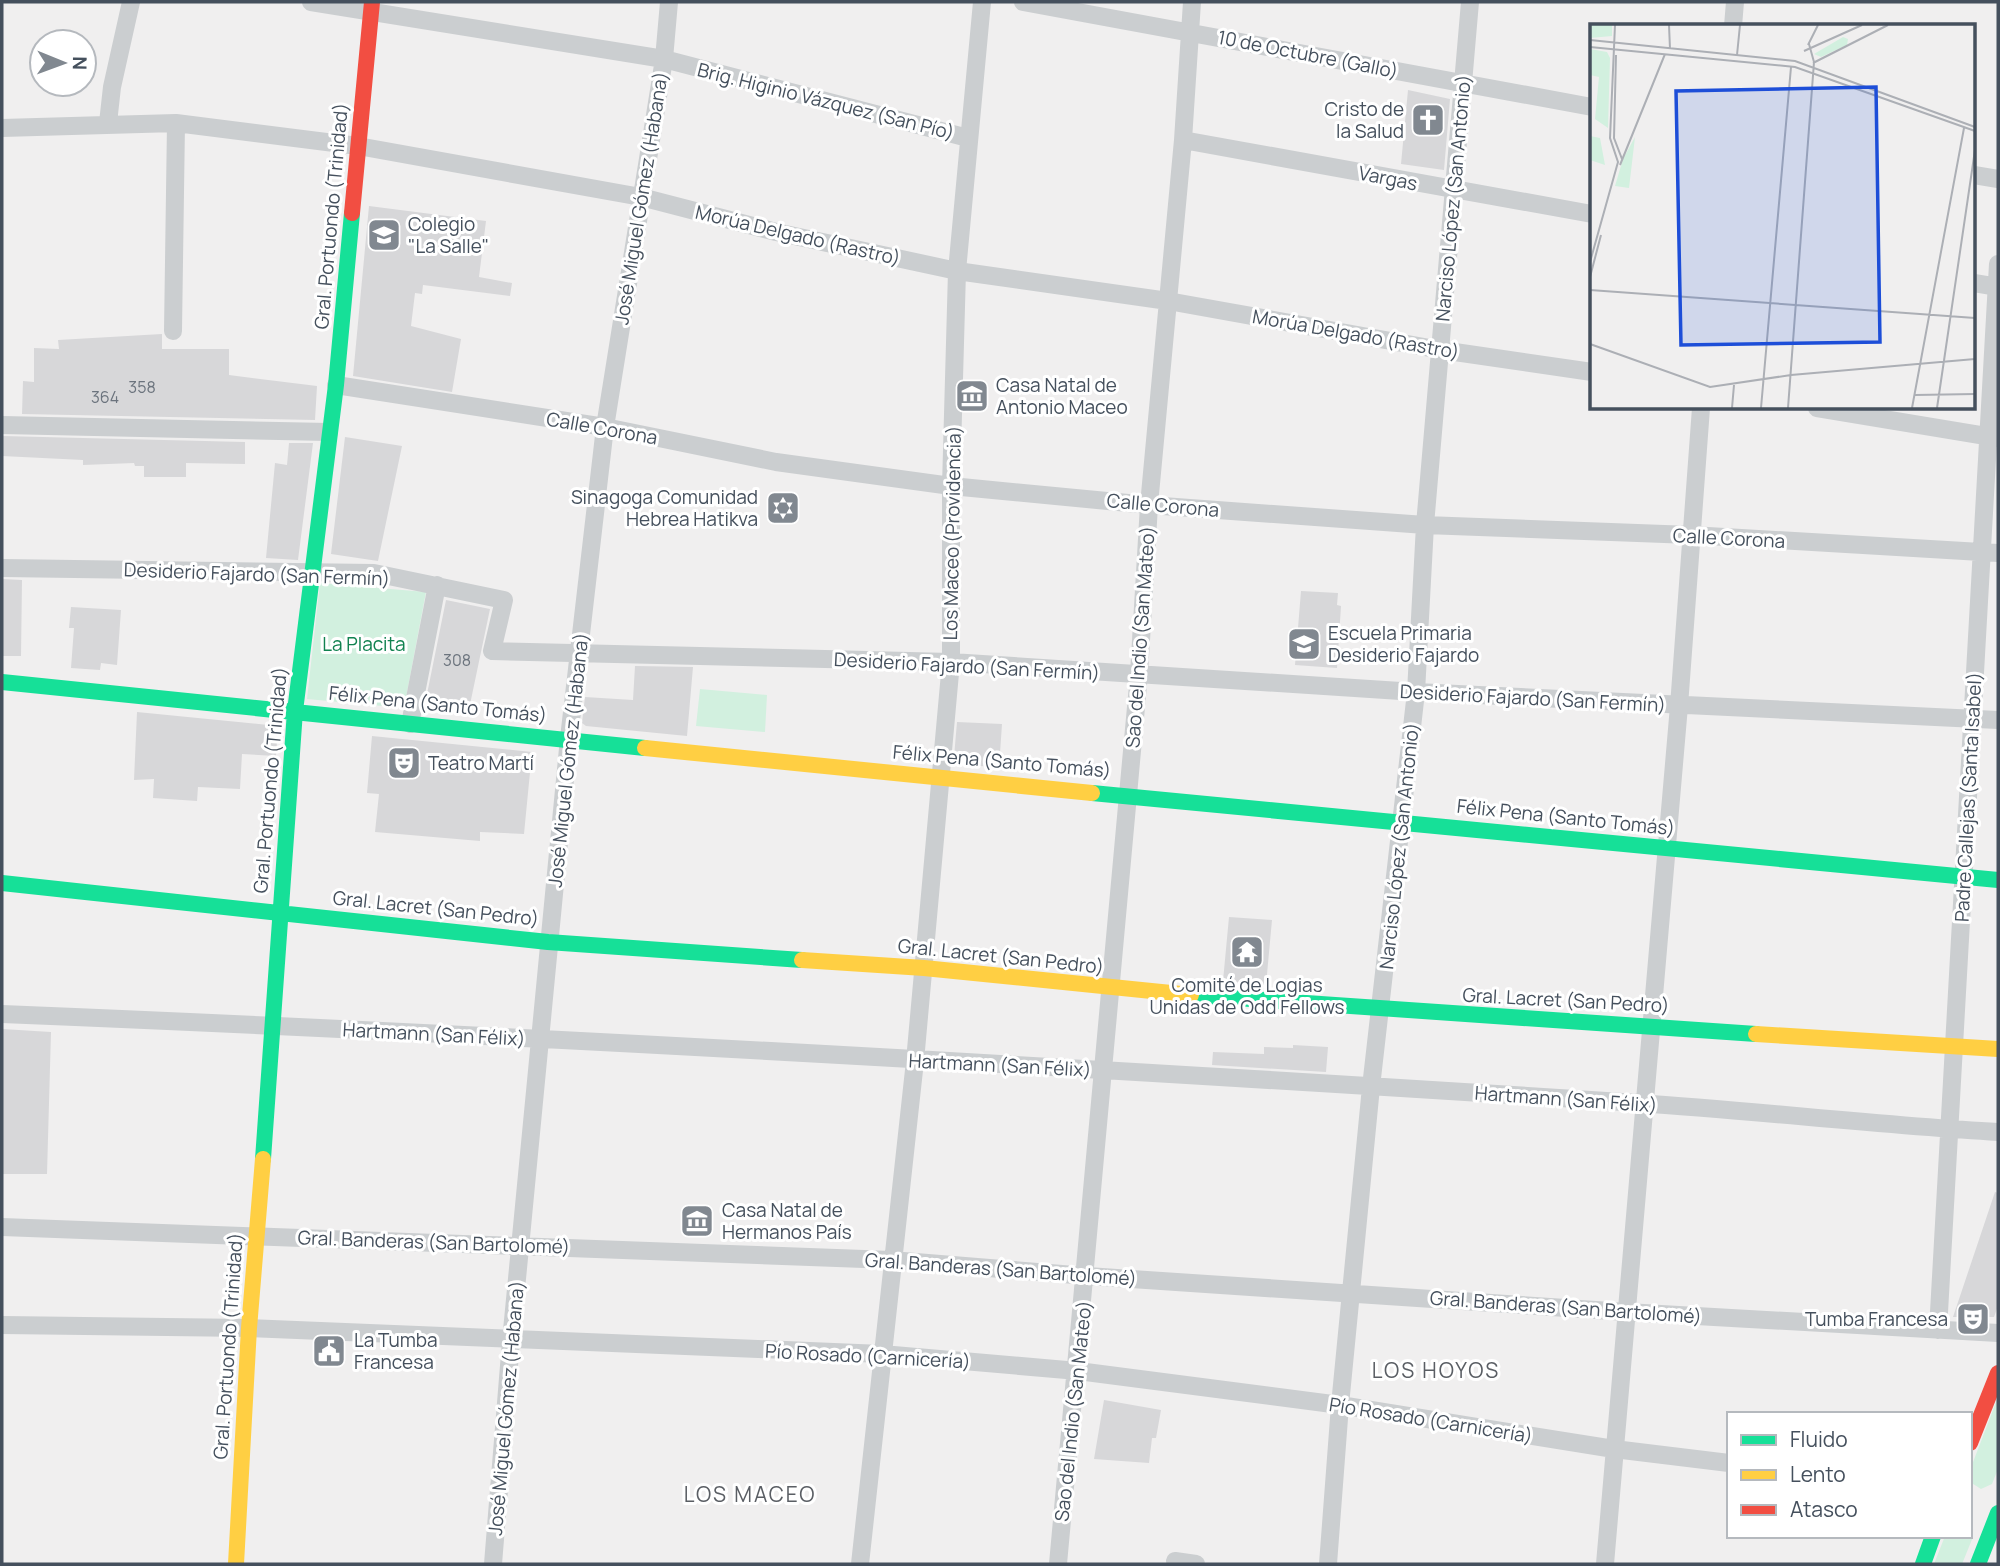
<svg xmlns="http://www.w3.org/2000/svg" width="2000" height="1566" font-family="Manrope,sans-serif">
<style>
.green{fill:#d2f0df}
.building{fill:#d7d7d9}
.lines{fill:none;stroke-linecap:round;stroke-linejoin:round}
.street{stroke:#cbced0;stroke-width:18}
.fast{stroke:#16e098;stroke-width:16}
.slow{stroke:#ffcf43;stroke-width:16}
.jam{stroke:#f24e42;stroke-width:16}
.labels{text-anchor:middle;stroke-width:6;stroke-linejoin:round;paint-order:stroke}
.number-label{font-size:16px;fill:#6b737d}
.street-label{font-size:19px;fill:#45505d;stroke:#fff}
.poi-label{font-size:19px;fill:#45505d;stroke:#fff;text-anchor:start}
.park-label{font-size:19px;fill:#118250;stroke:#fff}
.neighbourhood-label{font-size:21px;letter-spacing:2px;fill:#5a5e64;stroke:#fff}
.inset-road{fill:none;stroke:#acafb5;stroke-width:2}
.view{fill:#1d4ed8;fill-opacity:0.15;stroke:#1d4ed8;stroke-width:3.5}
.inset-edge{fill:none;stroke:#45505d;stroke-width:3.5}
</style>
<rect width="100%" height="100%" fill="#f0efef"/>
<path class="green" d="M320,583L426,592L404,708L307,699Z
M700,689L767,695L765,732L696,726Z
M1998,1397V1469L1992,1484L1981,1489L1970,1482V1470Z
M1970,1523L1973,1537L1962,1564H1934L1945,1536H1970Z"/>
<path class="building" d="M1408,90L1450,99L1444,170L1401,164Z
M369,206L486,221L479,277L512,283L510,296L423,285L422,294L415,293L411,326L461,339L452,392L353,376Z
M162,334V349H229V375L317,386L315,420L22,414L23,381L34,382V348L59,349L58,340Z
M2,436L245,442V464L186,463V477H144V466H135L134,463L83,465V460L2,456Z
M345,437L402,446L378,561L331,554Z
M289,443H313L298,560L266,558L275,463L287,465Z
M2,579L22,580L21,656H2Z
M1301,591L1338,593L1337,605L1341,606L1337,668L1295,665Z
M446,600L490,609L468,714L424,709Z
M71,607L121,610L117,665L101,663L100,670L71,668L74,628H69Z
M635,666L693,667L687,736L586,726L582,723L585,697L633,700Z
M137,712L278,726L276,756L242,754L240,789L198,787L197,801L153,798L154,779L134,780Z
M957,722L1002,724L999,768L962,764L954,757Z
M372,736L532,752L524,834L480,832V841L375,832L379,794L367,793Z
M1229,917L1272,920L1266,985L1223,981Z
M2,1029L51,1032L47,1174H2Z
M1293,1045L1328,1047L1326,1072L1212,1065L1213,1052L1264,1054V1047L1293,1048Z
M1995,1192L1998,1193V1306L1994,1317H1953Z
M1104,1400L1161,1410L1156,1438H1152L1149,1463L1094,1459Z"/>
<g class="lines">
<path class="street" d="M311,2L664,59L968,138
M1023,2L1592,107
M1733,26L1735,2
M108,123L112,87L131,2
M2,128L176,123L358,146L641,197L776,232L957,271L1168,301L1441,350L1592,372
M1183,140L1592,214
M1974,175L1998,179
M1974,283L1998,287
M173,331L176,123
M336,385L605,427L776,462L951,486L1149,505L1425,525L1691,535L1998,553
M1817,408L1998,438
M2,425L329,432
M2,568L374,573L504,600L492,651L951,662L1416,692L1998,720
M410,724L437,585
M2,1014C547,1036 1093,1068 1638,1103C1758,1111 1878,1125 1998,1132
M2,1227L891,1260L1087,1276L1626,1312L1998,1333
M2,1325L249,1328L882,1354L1078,1371L1340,1405L1614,1449L1729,1463
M1938,1330L1998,264
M1175,1561L1196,1564
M493,1564L511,1341L569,738L605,427L664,59L669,2
M860,1564L915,1061L951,662V486L957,271L982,2
M1058,1564L1139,674L1149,505L1183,140L1192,2
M1328,1564L1340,1405L1371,1087L1416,692L1425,525L1470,2
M1605,1564L1679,706L1701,408"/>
<path class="fast" d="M2,682L645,748
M1092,793L1998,880
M2,883L548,942L802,960
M1191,995L1756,1034
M263,1159L295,711L336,385L352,213
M1923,1564L1933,1536
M1978,1564L1998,1513"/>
<path class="slow" d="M645,748L1092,793
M802,960L924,968L1191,995
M1756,1034L1998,1049
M236,1564L249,1328L263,1159"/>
<path class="jam" d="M352,213L372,2
M1970,1443L1998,1373"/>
</g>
<defs>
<symbol id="church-square" viewBox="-11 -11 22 22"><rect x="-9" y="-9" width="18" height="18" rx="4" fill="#818890" stroke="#fff"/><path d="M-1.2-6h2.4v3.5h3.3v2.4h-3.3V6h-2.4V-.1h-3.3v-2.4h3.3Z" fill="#fff"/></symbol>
<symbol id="school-square" viewBox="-11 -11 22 22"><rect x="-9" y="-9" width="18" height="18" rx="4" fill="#818890" stroke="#fff"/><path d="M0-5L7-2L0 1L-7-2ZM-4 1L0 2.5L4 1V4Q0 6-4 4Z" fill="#fff"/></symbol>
<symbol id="museum-square" viewBox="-11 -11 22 22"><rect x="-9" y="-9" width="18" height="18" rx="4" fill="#818890" stroke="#fff"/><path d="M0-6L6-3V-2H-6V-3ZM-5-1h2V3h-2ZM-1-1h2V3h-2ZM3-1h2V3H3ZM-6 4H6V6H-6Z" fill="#fff"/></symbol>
<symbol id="synagogue-square" viewBox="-11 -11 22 22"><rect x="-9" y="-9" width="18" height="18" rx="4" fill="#818890" stroke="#fff"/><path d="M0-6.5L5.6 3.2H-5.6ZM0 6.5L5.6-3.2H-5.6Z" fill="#fff"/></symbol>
<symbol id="theatre-square" viewBox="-11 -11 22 22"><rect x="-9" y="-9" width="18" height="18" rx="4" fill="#818890" stroke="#fff"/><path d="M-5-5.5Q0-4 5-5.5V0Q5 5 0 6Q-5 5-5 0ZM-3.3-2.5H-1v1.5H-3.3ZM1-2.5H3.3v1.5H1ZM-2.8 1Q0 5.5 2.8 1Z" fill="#fff"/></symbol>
<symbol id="temple-square" viewBox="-11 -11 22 22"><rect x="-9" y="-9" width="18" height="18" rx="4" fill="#818890" stroke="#fff"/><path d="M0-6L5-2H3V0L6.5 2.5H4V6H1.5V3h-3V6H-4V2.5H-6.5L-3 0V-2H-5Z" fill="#fff"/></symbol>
<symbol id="civic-square" viewBox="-11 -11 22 22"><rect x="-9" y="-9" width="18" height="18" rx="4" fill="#818890" stroke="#fff"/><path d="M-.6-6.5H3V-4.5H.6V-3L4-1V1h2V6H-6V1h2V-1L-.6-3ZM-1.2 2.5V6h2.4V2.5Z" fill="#fff"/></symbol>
</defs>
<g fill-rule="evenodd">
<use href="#church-square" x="1409" y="101" width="38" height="38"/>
<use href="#school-square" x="365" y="216" width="38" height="38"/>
<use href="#museum-square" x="953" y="377" width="38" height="38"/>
<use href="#synagogue-square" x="764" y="489" width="38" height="38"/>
<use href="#school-square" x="1285" y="625" width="38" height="38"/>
<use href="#theatre-square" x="385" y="744" width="38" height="38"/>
<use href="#temple-square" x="1228" y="933" width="38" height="38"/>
<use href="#museum-square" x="678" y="1202" width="38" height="38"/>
<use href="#theatre-square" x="1954" y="1300" width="38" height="38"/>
<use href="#civic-square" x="310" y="1332" width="38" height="38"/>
</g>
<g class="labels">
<g class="number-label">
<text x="142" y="393">358</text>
<text x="105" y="403">364</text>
<text x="457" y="666">308</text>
</g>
<g class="street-label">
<text transform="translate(1308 54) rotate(11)" y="7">10 de Octubre (Gallo)</text>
<text transform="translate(826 101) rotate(14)" y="7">Brig. Higinio Vázquez (San Pío)</text>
<text transform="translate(1388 178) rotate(11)" y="7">Vargas</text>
<text transform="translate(641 198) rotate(-81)" y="7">José Miguel Gómez (Habana)</text>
<text transform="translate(1453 198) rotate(-85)" y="7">Narciso López (San Antonio)</text>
<text transform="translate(331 216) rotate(-85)" y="7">Gral. Portuondo (Trinidad)</text>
<text transform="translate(798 235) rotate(13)" y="7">Morúa Delgado (Rastro)</text>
<text transform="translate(1356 334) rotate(10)" y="7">Morúa Delgado (Rastro)</text>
<text transform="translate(602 428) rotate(10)" y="7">Calle Corona</text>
<text transform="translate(1163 505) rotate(5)" y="7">Calle Corona</text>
<text transform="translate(952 533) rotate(-89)" y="7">Los Maceo (Providencia)</text>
<text transform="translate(1729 538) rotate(3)" y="7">Calle Corona</text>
<text transform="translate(257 574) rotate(2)" y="7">Desiderio Fajardo (San Fermín)</text>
<text transform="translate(1140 637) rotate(-86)" y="7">Sao del Indio (San Mateo)</text>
<text transform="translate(967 666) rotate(3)" y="7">Desiderio Fajardo (San Fermín)</text>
<text transform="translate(1533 698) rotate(3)" y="7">Desiderio Fajardo (San Fermín)</text>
<text transform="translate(438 704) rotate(6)" y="7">Félix Pena (Santo Tomás)</text>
<text transform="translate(568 760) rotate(-84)" y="7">José Miguel Gómez (Habana)</text>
<text transform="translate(1002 761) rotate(5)" y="7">Félix Pena (Santo Tomás)</text>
<text transform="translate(270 780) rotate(-85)" y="7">Gral. Portuondo (Trinidad)</text>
<text transform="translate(1968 797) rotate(-87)" y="7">Padre Callejas (Santa Isabel)</text>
<text transform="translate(1566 817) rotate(6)" y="7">Félix Pena (Santo Tomás)</text>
<text transform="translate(1399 846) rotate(-84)" y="7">Narciso López (San Antonio)</text>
<text transform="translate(436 908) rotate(6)" y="7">Gral. Lacret (San Pedro)</text>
<text transform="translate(1001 956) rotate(6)" y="7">Gral. Lacret (San Pedro)</text>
<text transform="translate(1566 1000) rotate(3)" y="7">Gral. Lacret (San Pedro)</text>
<text transform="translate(434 1034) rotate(3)" y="7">Hartmann (San Félix)</text>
<text transform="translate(1000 1065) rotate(3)" y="7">Hartmann (San Félix)</text>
<text transform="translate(1566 1099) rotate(4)" y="7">Hartmann (San Félix)</text>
<text transform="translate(434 1242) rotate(2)" y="7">Gral. Banderas (San Bartolomé)</text>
<text transform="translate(1001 1269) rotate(4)" y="7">Gral. Banderas (San Bartolomé)</text>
<text transform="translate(1566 1307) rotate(4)" y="7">Gral. Banderas (San Bartolomé)</text>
<text transform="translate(228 1346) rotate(-86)" y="7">Gral. Portuondo (Trinidad)</text>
<text transform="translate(868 1356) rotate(3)" y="7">Pío Rosado (Carnicería)</text>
<text transform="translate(506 1408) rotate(-85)" y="7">José Miguel Gómez (Habana)</text>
<text transform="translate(1073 1411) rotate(-84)" y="7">Sao del Indio (San Mateo)</text>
<text transform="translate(1431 1420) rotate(9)" y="7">Pío Rosado (Carnicería)</text>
</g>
<g class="poi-label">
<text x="1404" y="116" text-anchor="end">Cristo de<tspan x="1404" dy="22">la Salud</tspan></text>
<text x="408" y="231">Colegio<tspan x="408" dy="22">"La Salle"</tspan></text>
<text x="996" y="392">Casa Natal de<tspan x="996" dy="22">Antonio Maceo</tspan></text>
<text x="758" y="504" text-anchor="end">Sinagoga Comunidad<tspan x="758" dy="22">Hebrea Hatikva</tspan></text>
<text x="1328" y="640">Escuela Primaria<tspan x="1328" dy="22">Desiderio Fajardo</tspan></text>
<text x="428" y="770">Teatro Martí</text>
<text x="1247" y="992" text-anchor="middle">Comité de Logias<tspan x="1247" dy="22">Unidas de Odd Fellows</tspan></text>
<text x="722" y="1217">Casa Natal de<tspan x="722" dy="22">Hermanos País</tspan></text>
<text x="1948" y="1326" text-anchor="end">Tumba Francesa</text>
<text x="354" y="1347">La Tumba<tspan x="354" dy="22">Francesa</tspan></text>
</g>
<g class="park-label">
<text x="364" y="651">La Placita</text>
</g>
<g class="neighbourhood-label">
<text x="1436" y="1378">LOS HOYOS</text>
<text x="750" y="1502">LOS MACEO</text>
</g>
</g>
<g transform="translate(1590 24)">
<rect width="385" height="385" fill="#f0efef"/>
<path d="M0,1H22V12L0,14ZM253,13L258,15L257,21L231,33L224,30ZM0,25L17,28L20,34L18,104L5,95L9,53L0,51ZM0,112L10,114L15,141L0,136ZM45,113L39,164L25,162L33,135Z" fill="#d2f0df"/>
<path class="inset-road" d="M79,1L80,25M0,16L205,37L385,103M218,21L228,1M0,23L205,43L385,107M214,27L272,1M26,31L24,114L32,135M147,31L150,1M223,39L298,1M30,141L75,30M0,238L28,138L20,114L25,1M0,253L11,211M0,266L385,294M0,320L120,363L201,351L385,335M325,371L385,370M142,384L144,361M171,384L201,43M198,384L224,38L219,20M322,384L374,104M347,384L385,126"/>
<path class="view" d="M286,63L290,318L91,321L86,67Z"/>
<rect width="385" height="385" class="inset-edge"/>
</g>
<rect width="2000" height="1566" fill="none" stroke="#45505d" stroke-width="7"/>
<rect x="1727" y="1412" width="245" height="126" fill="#ffffff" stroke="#b5b9be" stroke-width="2"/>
<rect x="1741" y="1435" width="35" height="10" fill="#16e098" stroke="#b5b9be" stroke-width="2"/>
<text x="1790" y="1447" font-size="21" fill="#45505d">Fluido</text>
<rect x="1741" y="1470" width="35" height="10" fill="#ffcf43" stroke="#b5b9be" stroke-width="2"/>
<text x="1790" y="1482" font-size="21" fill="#45505d">Lento</text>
<rect x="1741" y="1505" width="35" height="10" fill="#f24e42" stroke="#b5b9be" stroke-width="2"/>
<text x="1790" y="1517" font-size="21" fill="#45505d">Atasco</text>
<g transform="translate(63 63) rotate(91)"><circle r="33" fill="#ffffff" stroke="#b5b9be" stroke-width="2"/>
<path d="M0-5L12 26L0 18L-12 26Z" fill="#818890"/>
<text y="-10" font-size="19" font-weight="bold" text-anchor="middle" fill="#45505d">N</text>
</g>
</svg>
